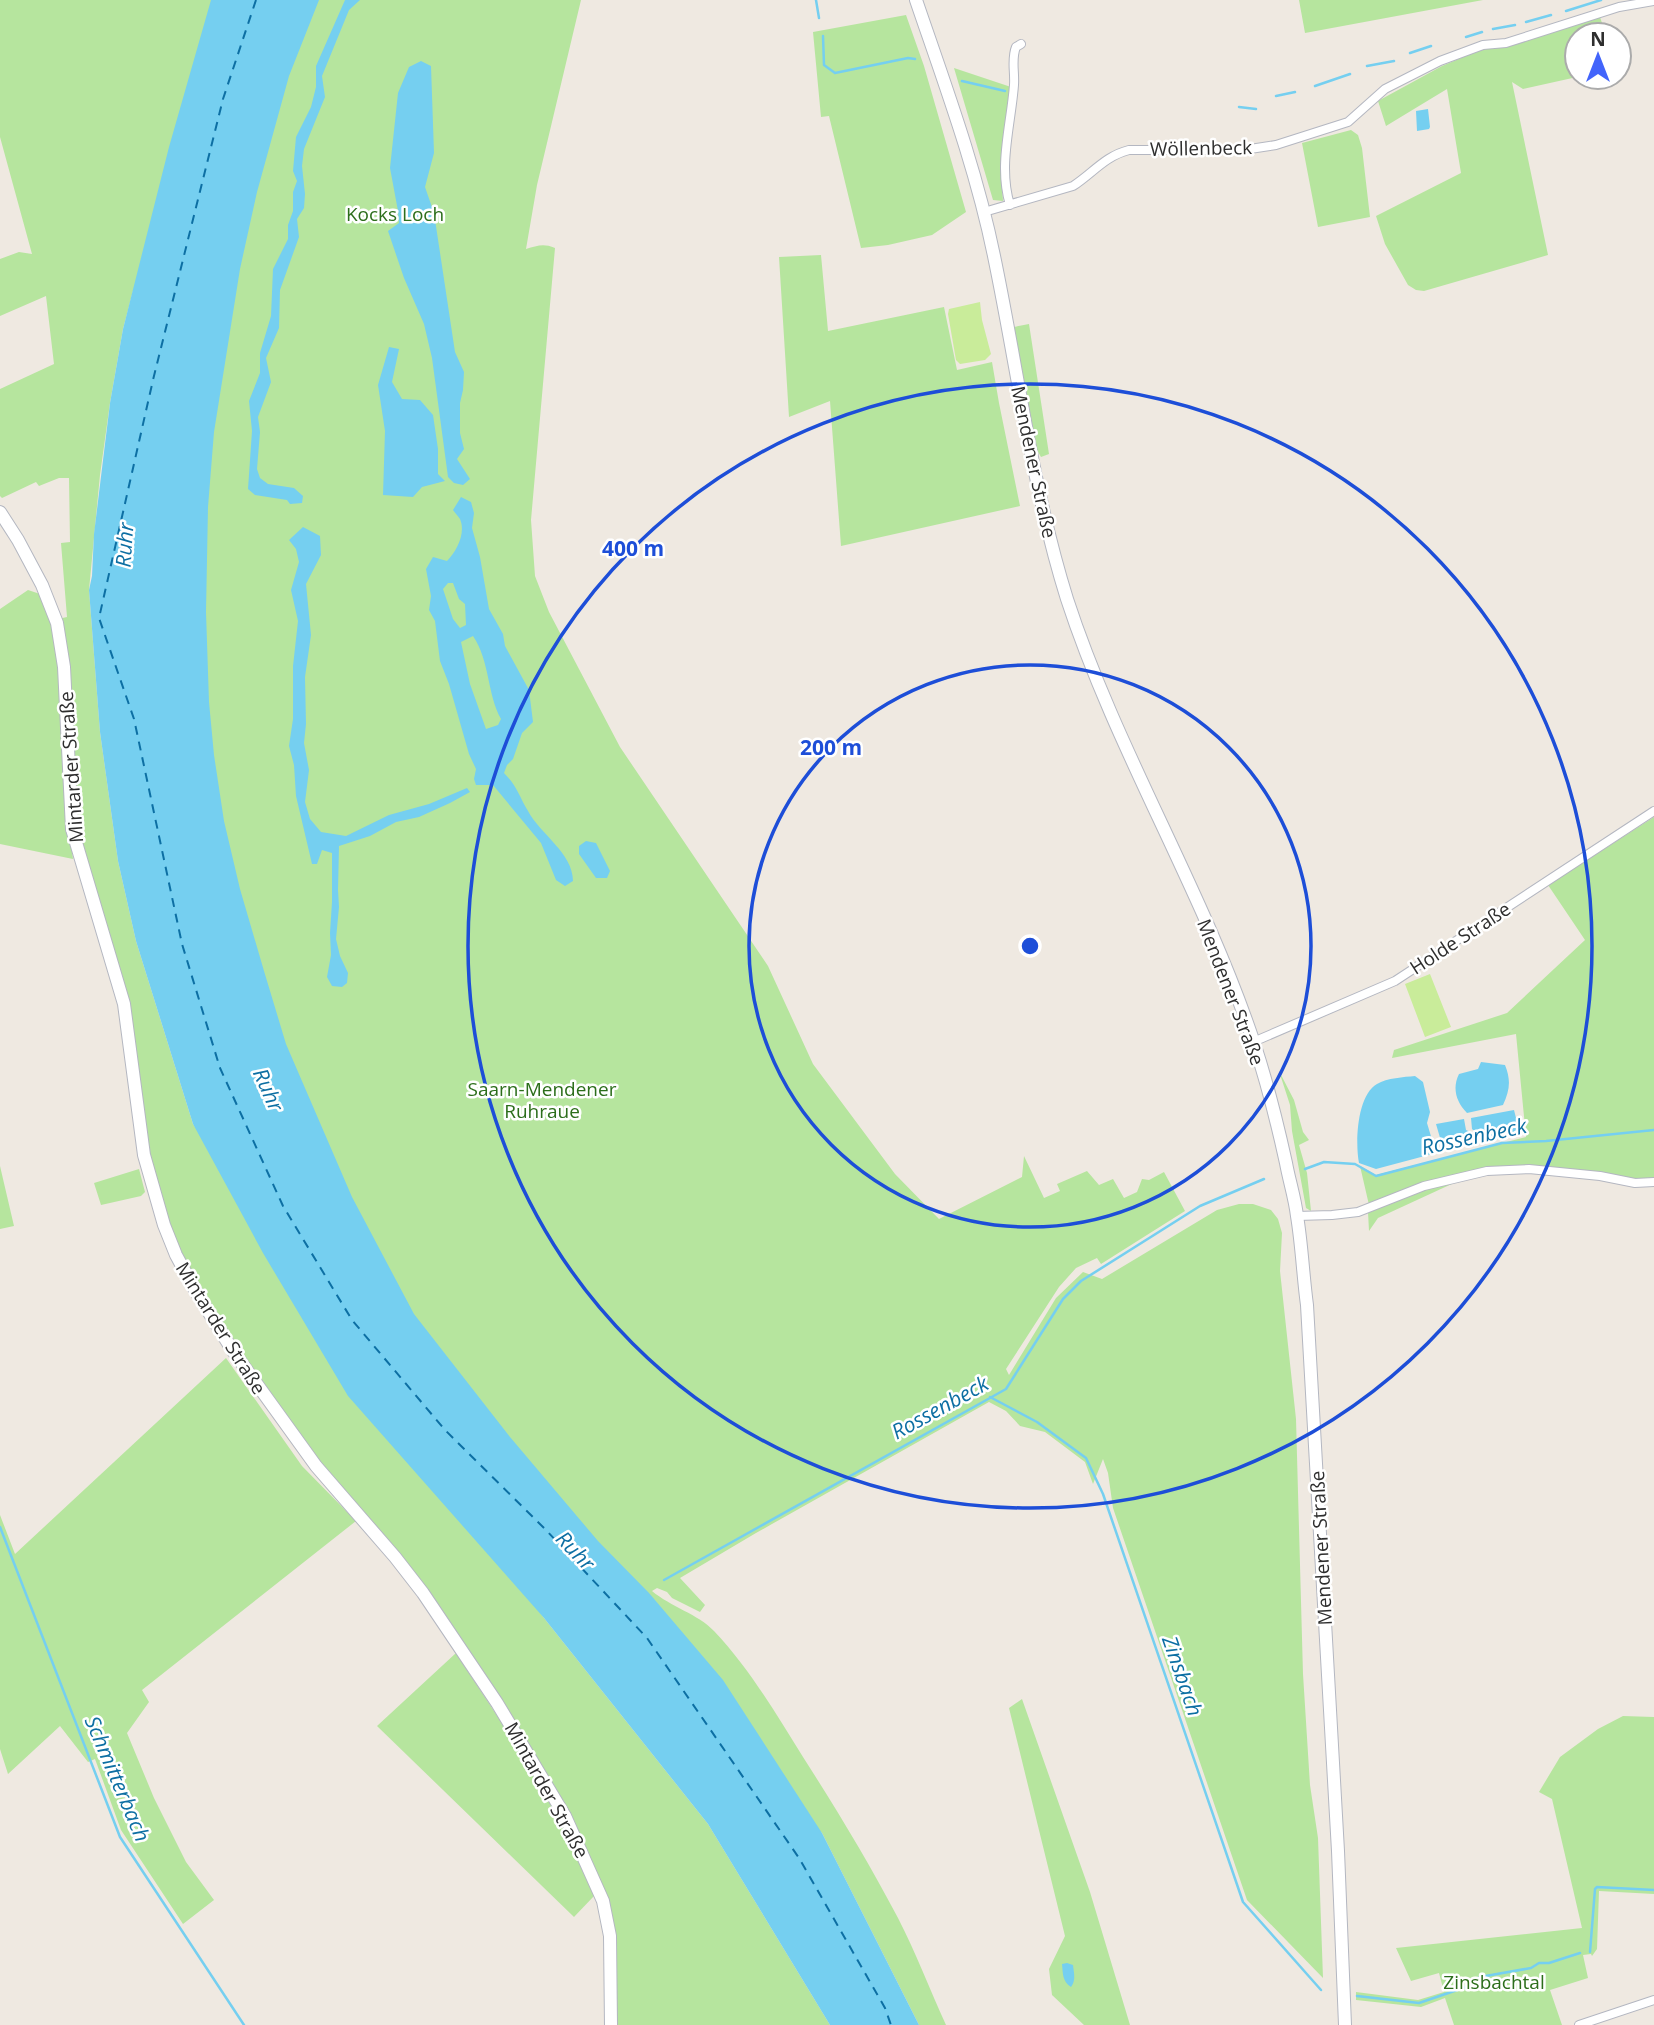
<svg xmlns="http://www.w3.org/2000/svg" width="1654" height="2025" font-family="'Open Sans',sans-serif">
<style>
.green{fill:#b6e59e}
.pitch{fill:#c9ec9a}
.water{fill:#75cff0;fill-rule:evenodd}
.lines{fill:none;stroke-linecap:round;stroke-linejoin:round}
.stream{stroke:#75cff0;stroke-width:2.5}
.ferry{stroke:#0d6fa3;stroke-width:2;stroke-dasharray:9 7;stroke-linecap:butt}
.street-casing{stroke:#b4b7c1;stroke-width:10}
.secondary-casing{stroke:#b4b7c1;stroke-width:14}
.street{stroke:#fff;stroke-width:8}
.secondary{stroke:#fff;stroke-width:12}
.ring{fill:none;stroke:#1d4ed8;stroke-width:3.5}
.labels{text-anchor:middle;stroke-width:5;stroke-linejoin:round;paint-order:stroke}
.street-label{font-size:19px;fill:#2e2e2e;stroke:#fff}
.park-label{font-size:19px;fill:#2c6e1b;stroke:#fff}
.water-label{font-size:21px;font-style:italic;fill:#0d6fa3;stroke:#fff}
.centre{fill:#1d4ed8;stroke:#fff;stroke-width:3.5}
.ring-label{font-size:21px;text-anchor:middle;font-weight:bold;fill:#1d4ed8;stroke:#fff;stroke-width:5;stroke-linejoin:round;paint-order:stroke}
</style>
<rect width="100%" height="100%" fill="#efe9e1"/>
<path class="green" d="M0,0H581L537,185L526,249C537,246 543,243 555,248L531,520L535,576L549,612L620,747L768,966L813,1064L895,1174L939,1219L1022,1177L1024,1156L1044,1198L1060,1191L1057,1184L1087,1171L1099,1185L1113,1179L1124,1198L1137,1192L1142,1179L1149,1180L1164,1172L1185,1211L1101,1264L1097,1258L1076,1268L1059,1287L1006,1369L1009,1375L1056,1298L1083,1272L1102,1279L1217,1210L1239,1204H1253L1271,1210L1278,1219L1282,1233L1280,1271L1296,1419L1303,1674L1310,1785L1318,1838L1323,1978L1247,1900L1113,1508L1108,1473L1103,1459L1093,1484L1085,1462L1045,1432L1020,1426L1006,1411L989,1402L756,1533L680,1578L705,1605L700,1612L672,1598L667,1592L657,1588L652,1591C671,1607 698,1614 714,1631C750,1669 776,1714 803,1757C837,1810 869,1863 898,1918C916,1953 930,1990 946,2025H919L822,1833L606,1617L227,1050L133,291L123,329L110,403L100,475L89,590L100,732L118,861L136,941L193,1124L544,1618L708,1824L830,2025H617L615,1936L571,1818L554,1786L488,1682L301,1441L234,1344L180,1253L169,1225L148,1151L131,1027L82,850L78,827L58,619L67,617L61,543L70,542L69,478H59L39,486L36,482L2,498L0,496V389L54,364L46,296L0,316V259L19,252L32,254L0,137Z
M1299,0H1483L1305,33Z
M906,15L924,66L966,212L932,235L888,245L861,248L829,116L821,117L813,32Z
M1600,17L1606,35H1577V77L1523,89L1512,82L1548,255L1424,291L1416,290L1408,285L1385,244L1376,216L1461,173L1447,89L1386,126L1378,101L1442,66L1478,51L1548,34L1577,23Z
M954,68L1011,87L1001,173L1003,201L993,200Z
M1351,130L1358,135L1362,148L1370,217L1318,227L1302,143Z
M821,255L828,331L944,307L957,370L992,362L999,403L1020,506L841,546L830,401L789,417L779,257Z
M1029,324L1049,454L1041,457L1037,450L1014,327Z
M28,590L40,594L47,605L58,644L65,796L73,859L0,844V609Z
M1654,817V1180L1636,1181L1538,1166L1518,1165L1496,1167L1456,1182L1378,1218L1369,1231L1368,1212L1369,1205L1360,1166L1376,1175L1526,1137L1516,1034L1392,1058L1394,1050L1507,1013L1585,940L1548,885Z
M1279,1071L1294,1100L1303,1132L1309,1140L1299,1145L1307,1173L1311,1211L1306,1208L1292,1131L1290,1105Z
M0,1166L14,1226L0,1229Z
M139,1169L145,1192L141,1196L101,1205L94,1183Z
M226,1358L302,1466L356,1521L142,1690L149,1702L127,1733L154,1798L186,1862L214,1900L183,1924L121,1830L95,1759L88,1762L60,1726L8,1774L0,1749V1515L15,1554Z
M456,1653L549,1795L594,1896L574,1917L377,1726Z
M1022,1699L1090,1892L1130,2025H1084L1052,1995L1049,1969L1065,1936L1009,1708Z
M1623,1716L1654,1717V1894L1599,1891L1597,1949L1592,1956L1591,1954L1583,1955L1588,1978L1550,1990L1562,2025H1454L1445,1998L1421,2007L1356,2000V1992L1418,2000L1444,1992L1439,1973L1411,1981L1396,1948L1582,1928L1552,1799L1539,1792L1560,1757L1598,1729Z"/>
<path class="pitch" d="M980,302L982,320L991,354L985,360L960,364L956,360L948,314L949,309Z
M1430,974L1451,1027L1425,1037L1405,984Z"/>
<path class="water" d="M211,0H319L289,76L257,192L240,269L214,432L208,507L206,612L209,702L214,755L224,821L240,889L264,971L286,1044L352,1197L414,1314L510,1437L598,1541L649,1593L723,1680L822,1833L919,2025H830L708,1824L544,1618L348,1396L263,1253L193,1124L136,941L118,861L100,732L89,590L92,576L94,534L110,403L123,329L169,147Z
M345,0H360L349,10L322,76L325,97L304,149L302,166L305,194L304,208L297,219L299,237L280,290L279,328L266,358L271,382L258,417L260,432L257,469L260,478L268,484L294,488L303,496L302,503L290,504L287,500L255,495L248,489L252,431L249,401L260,373V353L271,316L273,269L288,239V225L293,211V192L297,181L293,171L296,137L311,107L316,87V66Z
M421,61L431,66L434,153L425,187L434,213L455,352L464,372L463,390L460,403V433L464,449L457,459L470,479L463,485L454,483L448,477L432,358L424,324L404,278L388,231L399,223L398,211L390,168L398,93L409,67Z
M1428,109L1430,127L1429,129L1417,131L1416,111Z
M389,347L399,349L392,382L402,399L420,400L433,415L438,449V474L445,481L422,487L413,497L383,495L385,431L378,385Z
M461,497L471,502L474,513L472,528L480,557L489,609L503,634L505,646L529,690L533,722L522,733L513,759L507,765L504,773C517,786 519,796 528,811C540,834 573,853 573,881L565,886L556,880L541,843L493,785H476L474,779L476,769L469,754L449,684L440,661L435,621L429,610L431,596L426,569L433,557L447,561C457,551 466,533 460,519C458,516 455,513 453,510ZM448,583H453L459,599L465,604L466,625L460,628L453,619L443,589ZM473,636C490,661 487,694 501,719L498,725L486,729L470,684L461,642Z
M303,527L320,536L321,555L306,584L311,635L305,677L306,724L304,743L309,770L305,802L310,819L321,832L346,836L389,815L429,804L467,788L470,792L450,803L419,817L396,822L370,836L339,846L338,890L339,907L336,939L340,956L348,973L347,983L342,987L332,986L327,977L331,955L330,933L332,902V853L322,850L317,864H312L296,796L294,765L289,746L293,719V666L298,621L291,590L299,562L296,549L289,540Z
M586,841L596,843L610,871L607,878H596L579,854V846Z
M1481,1062L1505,1065C1511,1080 1510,1090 1503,1105L1467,1113C1456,1102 1452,1088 1459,1074L1478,1069Z
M1415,1076L1423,1082L1430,1112L1427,1123L1436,1153L1376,1169L1359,1163C1355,1143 1357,1095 1377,1084C1387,1078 1404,1077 1415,1076Z
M1514,1110L1520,1134L1482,1138L1472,1129L1471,1118Z
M1464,1119L1466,1130L1473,1133L1476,1143L1443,1148L1436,1124Z
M1067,1963L1073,1965C1074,1974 1076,1980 1071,1987C1062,1981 1063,1973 1062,1964Z"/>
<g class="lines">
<path class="stream" d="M816,0L819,18
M1566,11L1601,0
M1526,22L1551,15
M1493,29L1515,25
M823,36L824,65L835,73L908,58L915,59
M1466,37L1482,32
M1410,53L1431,46
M1367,66L1394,61
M962,81L1005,91
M1315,86L1350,74
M1276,96L1295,92
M1239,107L1256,109
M1305,1169L1324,1162L1355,1164L1376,1176L1502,1143L1546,1141L1654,1130
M990,1397L1037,1422L1086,1458L1103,1494L1243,1902L1321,1990
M0,1527L120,1837L244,2025
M664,1580L1006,1389L1063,1299L1081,1281L1200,1206L1264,1179
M1590,1952L1595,1889L1597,1887L1654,1890
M1357,1996L1419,2003L1466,1987L1480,1977L1531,1968L1539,1963H1549L1580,1953"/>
<path class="ferry" d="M256,0L223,99L153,380L99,618L134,719L182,944L220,1068L283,1206L352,1320L445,1430L546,1530L647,1638L799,1858L885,2008L891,2025"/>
<defs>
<path id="street" d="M1010,205C998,166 1011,125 1014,85C1015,72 1011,59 1016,47L1021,44
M984,212L1073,186C1093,173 1105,156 1129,150H1224L1250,149L1276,145L1348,122L1385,89L1440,61L1483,45L1506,43L1619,7L1654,1
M1253,1042L1395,981L1654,811
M1297,1216L1332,1215L1358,1212L1424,1186L1487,1171L1529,1169L1600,1176L1635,1183L1654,1182
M1579,2025L1654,2000"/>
<path id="secondary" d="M916,0C945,85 976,168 994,256C1018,371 1032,487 1067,599C1117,752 1203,890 1254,1043C1267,1082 1277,1122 1286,1163C1289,1180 1295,1198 1297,1216C1302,1246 1303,1276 1307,1305L1338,1851L1345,2025
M0,512L18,540L42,585L57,623L64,667L72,829L124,1004L144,1155L164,1225L176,1255L195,1290L233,1351L316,1466L395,1557L423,1593L497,1703L565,1816L603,1901L610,1936L611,2025"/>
</defs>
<use href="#street" class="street-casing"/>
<use href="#secondary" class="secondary-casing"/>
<use href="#street" class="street"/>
<use href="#secondary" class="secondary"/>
</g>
<g class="ring">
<circle cx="1030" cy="946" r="281"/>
<circle cx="1030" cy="946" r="562"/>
</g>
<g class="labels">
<g class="street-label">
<text transform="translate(1201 148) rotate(-1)" y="7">Wöllenbeck</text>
<text transform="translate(1034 462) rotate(78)" y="7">Mendener Straße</text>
<text transform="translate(71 767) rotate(-94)" y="7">Mintarder Straße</text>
<text transform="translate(1460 938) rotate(-33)" y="7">Holde Straße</text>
<text transform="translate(1231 992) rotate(69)" y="7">Mendener Straße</text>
<text transform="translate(221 1328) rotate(58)" y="7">Mintarder Straße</text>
<text transform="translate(1321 1548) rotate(-93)" y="7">Mendener Straße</text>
<text transform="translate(547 1790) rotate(61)" y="7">Mintarder Straße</text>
</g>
<g class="park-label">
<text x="395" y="221">Kocks Loch</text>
<text x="542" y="1096">Saarn-Mendener<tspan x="542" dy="22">Ruhraue</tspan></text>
<text x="1494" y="1989">Zinsbachtal</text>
</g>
<g class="water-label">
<text transform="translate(125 545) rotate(-86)" y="7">Ruhr</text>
<text transform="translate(268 1090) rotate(66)" y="7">Ruhr</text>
<text transform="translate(1474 1137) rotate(-12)" y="7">Rossenbeck</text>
<text transform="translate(940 1408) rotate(-29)" y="7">Rossenbeck</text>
<text transform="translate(575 1551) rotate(46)" y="7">Ruhr</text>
<text transform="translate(1182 1676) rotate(71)" y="7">Zinsbach</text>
<text transform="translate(117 1779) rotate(67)" y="7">Schmitterbach</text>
</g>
</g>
<circle cx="1030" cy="946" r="10" class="centre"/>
<g class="ring-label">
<text x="633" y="556">400 m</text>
<text x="831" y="755">200 m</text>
</g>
<g transform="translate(1598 56)"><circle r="33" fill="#ffffff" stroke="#ababab" stroke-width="2"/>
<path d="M0-5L12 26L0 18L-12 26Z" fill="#4264fb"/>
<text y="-10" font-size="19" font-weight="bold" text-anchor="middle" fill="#2e2e2e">N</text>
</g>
</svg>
